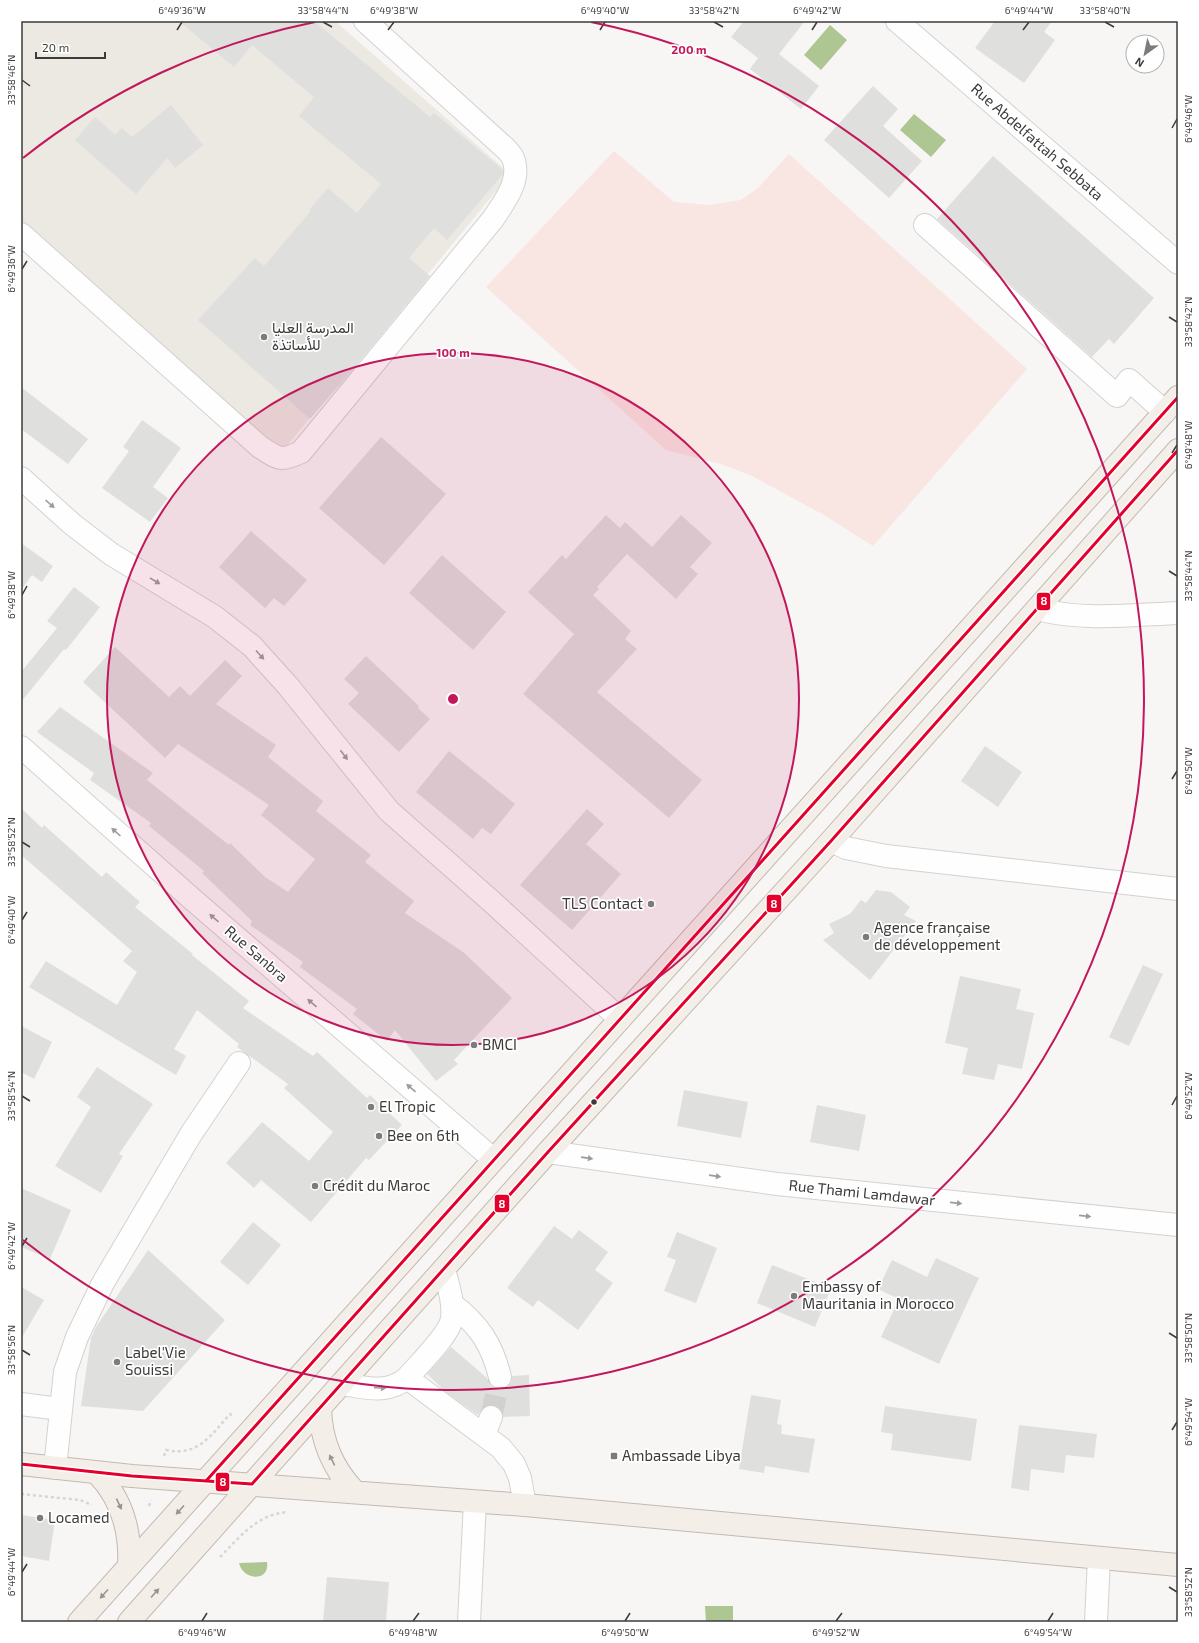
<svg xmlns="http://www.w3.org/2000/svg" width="1199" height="1643" font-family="'Exo 2',Vazirmatn,sans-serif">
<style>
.built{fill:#ece8e2}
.green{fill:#f9e5e1}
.water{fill:#aec692}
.building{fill:#dfdfde}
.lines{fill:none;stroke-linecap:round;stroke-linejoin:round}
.minor-tunnel{stroke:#d2d1d0;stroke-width:22;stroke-dasharray:22 11;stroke-linecap:butt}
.minor-casing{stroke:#d3d2d1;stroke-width:24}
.major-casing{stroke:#c3b9b1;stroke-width:24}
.path{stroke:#d6d6d6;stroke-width:2.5;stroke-dasharray:3 3;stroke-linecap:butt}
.minor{stroke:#fefefe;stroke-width:22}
.major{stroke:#f4eee9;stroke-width:22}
.bus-1-casing{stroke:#fff;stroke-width:6}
.bus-1{stroke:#e4002b;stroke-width:3}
.oneway{fill:#9d9c9c}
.oneway2{fill:#989492}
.ticks{fill:none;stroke:#3c3b3a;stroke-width:1.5}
.ring{fill:none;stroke:#c2185b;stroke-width:2}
.poi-dot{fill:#7d7c7b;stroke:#fff;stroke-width:1.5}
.bus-dot{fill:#3c3b3a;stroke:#fff;stroke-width:1.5}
.labels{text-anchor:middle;stroke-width:3.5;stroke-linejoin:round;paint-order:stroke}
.street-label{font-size:15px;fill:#3c3b3a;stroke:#fff}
.poi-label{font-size:15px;fill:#3c3b3a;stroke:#fff;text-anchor:start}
.centre{fill:#c2185b;stroke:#fff;stroke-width:2}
.ring-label{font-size:12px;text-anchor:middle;font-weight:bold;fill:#c2185b;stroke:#fff;stroke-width:3.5;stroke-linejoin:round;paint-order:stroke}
.line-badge{stroke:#fff;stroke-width:1.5}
.badge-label{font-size:11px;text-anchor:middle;font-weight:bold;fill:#fff}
.neatline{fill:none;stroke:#3c3b3a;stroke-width:1.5}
.ticks-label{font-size:10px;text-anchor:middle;fill:#3c3b3a}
</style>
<rect width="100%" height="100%" fill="#f7f6f5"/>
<path class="built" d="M21,21H335L510,174L282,452L21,221Z"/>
<path class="green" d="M614,151L674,202L708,205L741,200L758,188L789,154L1027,369L873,546L824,515L750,475L721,464L666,450L486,287Z"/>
<path class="water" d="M830,25L847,40L821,70L804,55Z
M914,114L946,140L931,157L900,130Z
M267,1562C270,1582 243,1581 239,1563Z
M705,1606H733V1622H706Z"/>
<path class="building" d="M179,21H314L430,117L434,113L503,170V174L447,240L434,228L409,258L430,276L350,373L310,419L198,320L255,258L264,266L311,211L309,210L328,188L357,213L381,184L299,116L314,97L252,45L234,67Z
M744,21H805L779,54L819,86L801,109L750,69L758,58L731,37Z
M995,21H1052L1044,32L1055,40L1024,83L975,48Z
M873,86L898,109L883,126L922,161L889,198L824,140Z
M171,105L203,145L175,168L167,158L136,194L75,140L95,117L115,135L122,128L132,137Z
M993,156L1154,298L1114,344L1109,339L1092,357L937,219Z
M21,387L88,439L68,464L21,429Z
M142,420L181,448L153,487L168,498L150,522L102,488L129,451L123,447Z
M381,437L446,494L384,565L319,508Z
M606,515L620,528L625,522L652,547L681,515L712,543L690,567L698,574L676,599L627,554L597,587L599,589L593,595L631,631L625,639L637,649L597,692L702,780L669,818L523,694L574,634L528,592L562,555L566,559Z
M251,531L307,580L284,606L274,598L265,608L219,567Z
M21,543L53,566L42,582L32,575L21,590Z
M442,555L506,612L473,650L409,593Z
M74,587L100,607L66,650L64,649L21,702V672L57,628L47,621Z
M115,647L169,697L180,686L190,696L225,660L242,676L216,704L276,745L268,757L323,801L316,811L371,855L365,862L414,901L405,913L463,952L512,998L454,1060L458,1064L436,1081L395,1030L387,1041L353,1014L357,1009L300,967L303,962L250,925L252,921L202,873L204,871L149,826L151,823L90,780L94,773L37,732L60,707L153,773L147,780L229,845L230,843L265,877L288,892L315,859L261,815L269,805L178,744L165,758L83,682Z
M366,656L419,706L418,708L430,719L399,752L348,704L359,693L344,679Z
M985,746L1022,772L998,807L961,781Z
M449,751L515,804L491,834L482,828L473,839L416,792Z
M21,808L42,828L44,825L102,877L106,872L140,902L135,907L193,954L192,955L249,1001L243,1008L313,1056L317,1052L367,1098L370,1095L402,1125L369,1160L366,1158L311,1222L261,1180L254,1188L226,1163L262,1122L309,1161L333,1132L284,1088L288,1084L237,1047L239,1044L197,1010L174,1049L186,1056L176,1075L29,987L46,961L117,1005L137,972L123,961L132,951L21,855Z
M587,809L604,824L586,844L621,874L572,930L520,885Z
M876,890L891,892L910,907L904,915L916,921L870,980L823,940L834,933L829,924L850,914L861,900L866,903Z
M1143,965L1163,974L1129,1046L1109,1037Z
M960,976L1021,989L1016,1009L1034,1013L1022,1069L998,1064L994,1080L962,1074L968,1048L945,1043Z
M21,1026L52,1042L34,1079L21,1072Z
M97,1067L153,1104L119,1154L123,1156L101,1193L55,1166L91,1107L77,1097Z
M684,1090L748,1102L741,1138L677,1126Z
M817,1105L866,1115L859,1151L810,1142Z
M21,1188L71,1210L50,1259L21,1247Z
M253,1222L281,1245L248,1285L220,1262Z
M554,1226L572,1239L579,1230L608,1252L595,1270L613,1283L578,1330L538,1300L533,1307L507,1288Z
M677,1232L717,1248L696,1303L664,1291L676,1260L667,1257Z
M148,1250L225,1320L143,1411L81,1406L91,1338L96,1327Z
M936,1258L979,1278L939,1364L881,1337L899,1299L878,1289L892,1260L927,1277Z
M772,1265L831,1288L815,1327L757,1303Z
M21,1287L44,1300L21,1339Z
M451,1347L487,1378L491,1386L496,1389H503L509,1386L512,1380V1376L529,1375L530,1416L503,1417L500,1409L496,1406L489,1405L483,1408L478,1415L447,1393L427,1374Z
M751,1395L781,1400L777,1424L782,1425L781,1434L815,1439L809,1473L765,1466L764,1473L739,1469Z
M885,1406L977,1419L971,1461L891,1450L893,1434L881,1432Z
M1019,1425L1097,1434L1094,1458L1066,1455L1064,1473L1031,1469L1029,1491L1011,1488Z
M21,1515L55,1520L49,1561L21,1556Z
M327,1577L389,1582L386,1622H323Z"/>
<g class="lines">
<path class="minor-tunnel" d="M491,1417L500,1377"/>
<defs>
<path id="minor" d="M897,21L1178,263
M925,225L1117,396L1129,380L1165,412
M21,234L260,447C279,459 280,462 301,452L493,219C504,202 522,180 513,158C511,154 508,151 505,148L365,21
M21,478L72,524L111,554L215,617L252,646L288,686L389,811L491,901L620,1019
M1037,609C1083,621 1131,615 1178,613
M21,747L191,898L493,1159
M831,841L846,848L886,856L1178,889
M548,1152L777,1184L1178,1225
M452,1304C479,1325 492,1344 500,1377
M407,1378L501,1448L514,1464L520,1478L525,1505
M341,1384C366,1387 386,1395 407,1378C419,1364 449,1335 452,1319C454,1302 448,1285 444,1269
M21,1404L60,1409
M484,1435L491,1417
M55,1468L65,1372L77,1337L103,1283L191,1134L239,1063
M469,1622L475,1502
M1096,1622L1099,1558"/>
<path id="major" d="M320,1408C321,1441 332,1467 354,1491
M21,1464L132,1476L525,1505L1178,1565
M97,1473C122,1499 131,1530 129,1566
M79,1622L1178,397
M129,1622L548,1152L831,841L1178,450"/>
</defs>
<use href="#minor" class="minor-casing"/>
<use href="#major" class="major-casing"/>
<path class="path" d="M164,1456L166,1450C198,1457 211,1435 230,1414L234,1417
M21,1494L80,1500L92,1505
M149,1506L151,1500
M220,1557C240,1537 257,1514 288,1512"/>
<use href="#minor" class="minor"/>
<use href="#major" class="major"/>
<defs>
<path id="bus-1" d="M21,1464L132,1476L252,1484L548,1152L831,841L1178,450
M206,1481L1178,397"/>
</defs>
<use href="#bus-1" class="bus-1-casing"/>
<use href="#bus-1" class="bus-1"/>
</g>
<defs><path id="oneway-solid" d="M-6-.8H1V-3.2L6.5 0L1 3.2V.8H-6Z"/></defs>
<g class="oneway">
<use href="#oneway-solid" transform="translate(50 504) rotate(42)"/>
<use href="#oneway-solid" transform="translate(155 581) rotate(31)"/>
<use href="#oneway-solid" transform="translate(260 655) rotate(48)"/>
<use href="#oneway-solid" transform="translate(344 755) rotate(53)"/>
<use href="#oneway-solid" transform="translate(116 832) rotate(-138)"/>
<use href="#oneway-solid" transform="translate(214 918) rotate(-139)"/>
<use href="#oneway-solid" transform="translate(312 1003) rotate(-139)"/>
<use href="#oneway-solid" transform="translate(411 1088) rotate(-139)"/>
<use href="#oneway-solid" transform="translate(587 1158) rotate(8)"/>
<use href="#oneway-solid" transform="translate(715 1176) rotate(8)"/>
<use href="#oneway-solid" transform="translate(956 1203) rotate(6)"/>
<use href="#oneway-solid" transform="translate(1085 1216) rotate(6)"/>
<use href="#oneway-solid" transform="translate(380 1388) rotate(2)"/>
</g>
<g class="oneway2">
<use href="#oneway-solid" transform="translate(332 1460) rotate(-116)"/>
<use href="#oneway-solid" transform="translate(119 1504) rotate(65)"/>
<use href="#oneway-solid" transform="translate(180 1510) rotate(132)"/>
<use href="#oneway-solid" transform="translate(155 1593) rotate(-48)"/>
<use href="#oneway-solid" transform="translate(104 1594) rotate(132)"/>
</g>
<path class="ticks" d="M323,22L332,27M714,22L723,27M1105,22L1114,27M177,30L182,22M388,30L394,22M600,30L605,22M812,30L817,22M1023,30L1029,22M22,80L30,86M1172,128L1177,119M22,269L27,261M1169,317L1177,322M1172,453L1177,445M1169,571L1177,576M22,595L27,586M1172,779L1177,771M22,842L30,847M22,920L27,912M22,1096L30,1101M1172,1105L1177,1096M22,1246L27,1238M1169,1333L1177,1338M22,1350L30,1355M1172,1430L1177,1422M22,1572L27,1564M1169,1587L1177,1592M202,1621L207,1613M413,1621L419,1613M625,1621L630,1613M836,1621L842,1613M1048,1621L1053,1613"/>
<circle cx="453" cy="699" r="346" fill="#c2185b" fill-opacity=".12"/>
<g class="ring">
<circle cx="453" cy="699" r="346"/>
<path d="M23 158A691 691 0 0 1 315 22M591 22A691 691 0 1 1 23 1240"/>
</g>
<g class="poi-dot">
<circle cx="264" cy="337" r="4"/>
<circle cx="651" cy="904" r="4"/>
<circle cx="866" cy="937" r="4"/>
<circle cx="474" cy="1045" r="4"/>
<circle cx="371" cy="1107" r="4"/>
<circle cx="379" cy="1136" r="4"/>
<circle cx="315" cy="1186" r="4"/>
<circle cx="794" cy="1296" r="4"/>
<circle cx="117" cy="1362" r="4"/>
<rect x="610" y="1452" width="8" height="8" rx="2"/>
<circle cx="40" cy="1518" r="4"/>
</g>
<circle class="bus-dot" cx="594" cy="1102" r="3.5"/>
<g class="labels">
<g class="street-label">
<text transform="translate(1037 142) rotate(41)" y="5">Rue Abdelfattah Sebbata</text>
<text transform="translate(256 954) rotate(41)" y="5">Rue Sanbra</text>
<text transform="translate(862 1193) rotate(6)" y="5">Rue Thami Lamdawar</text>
</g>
<g class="poi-label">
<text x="272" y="333">المدرسة العليا<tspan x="272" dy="17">للأساتذة</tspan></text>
<text x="643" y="909" text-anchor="end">TLS Contact</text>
<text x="874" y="933">Agence française<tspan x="874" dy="17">de développement</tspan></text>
<text x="482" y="1050">BMCI</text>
<text x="379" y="1112">El Tropic</text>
<text x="387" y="1141">Bee on 6th</text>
<text x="323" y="1191">Crédit du Maroc</text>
<text x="802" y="1292">Embassy of<tspan x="802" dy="17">Mauritania in Morocco</tspan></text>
<text x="125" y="1358">Label'Vie<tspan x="125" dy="17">Souissi</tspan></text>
<text x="622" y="1461">Ambassade Libya</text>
<text x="48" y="1523">Locamed</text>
</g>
</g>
<circle cx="453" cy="699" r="6" class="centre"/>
<g class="ring-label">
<text x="689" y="54">200 m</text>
<text x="453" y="357">100 m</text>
</g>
<g class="line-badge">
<rect x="1036" y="592" width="15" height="19" rx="4" fill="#e4002b"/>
<rect x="766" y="894" width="16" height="19" rx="4" fill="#e4002b"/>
<rect x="494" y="1194" width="16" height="19" rx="4" fill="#e4002b"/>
<rect x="215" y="1472" width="15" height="20" rx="4" fill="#e4002b"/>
</g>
<g class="badge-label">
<text x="1044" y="605">8</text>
<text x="774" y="908">8</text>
<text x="502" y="1208">8</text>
<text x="223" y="1486">8</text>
</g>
<rect width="1199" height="1643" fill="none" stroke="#ffffff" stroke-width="44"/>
<g transform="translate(1145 54) rotate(213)"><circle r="19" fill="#ffffff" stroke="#b1b1b0"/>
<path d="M0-3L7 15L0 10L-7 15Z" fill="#7d7c7b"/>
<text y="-6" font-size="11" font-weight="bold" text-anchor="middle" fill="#3c3b3a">N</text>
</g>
<path d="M36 52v6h69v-6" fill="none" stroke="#3c3b3a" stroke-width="2"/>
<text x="42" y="52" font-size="12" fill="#3c3b3a" stroke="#ffffff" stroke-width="3" paint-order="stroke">20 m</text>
<rect x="22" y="22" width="1155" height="1599" class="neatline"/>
<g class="ticks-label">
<text x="182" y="14">6°49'36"W</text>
<text x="323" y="14">33°58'44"N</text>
<text x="394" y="14">6°49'38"W</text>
<text x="605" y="14">6°49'40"W</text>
<text x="714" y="14">33°58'42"N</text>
<text x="817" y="14">6°49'42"W</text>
<text x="1029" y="14">6°49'44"W</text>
<text x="1105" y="14">33°58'40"N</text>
<text transform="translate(11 80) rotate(-90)" y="4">33°58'46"N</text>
<text transform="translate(1188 119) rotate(-90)" y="4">6°49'46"W</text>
<text transform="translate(11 269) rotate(-90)" y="4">6°49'36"W</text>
<text transform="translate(1188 322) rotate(-90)" y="4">33°58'42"N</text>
<text transform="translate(1188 445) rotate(-90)" y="4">6°49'48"W</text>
<text transform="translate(1188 576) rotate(-90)" y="4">33°58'44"N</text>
<text transform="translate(11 595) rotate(-90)" y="4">6°49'38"W</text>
<text transform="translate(1188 771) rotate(-90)" y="4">6°49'50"W</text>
<text transform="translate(11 842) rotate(-90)" y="4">33°58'52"N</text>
<text transform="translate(11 920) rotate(-90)" y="4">6°49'40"W</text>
<text transform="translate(11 1096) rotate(-90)" y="4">33°58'54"N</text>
<text transform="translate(1188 1096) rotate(-90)" y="4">6°49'52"W</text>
<text transform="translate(11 1246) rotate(-90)" y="4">6°49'42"W</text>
<text transform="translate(1188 1338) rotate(-90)" y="4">33°58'50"N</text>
<text transform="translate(11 1350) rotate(-90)" y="4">33°58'56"N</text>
<text transform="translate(1188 1422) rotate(-90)" y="4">6°49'54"W</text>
<text transform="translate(11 1572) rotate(-90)" y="4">6°49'44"W</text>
<text transform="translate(1188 1592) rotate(-90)" y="4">33°58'52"N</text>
<text x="202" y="1636">6°49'46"W</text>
<text x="413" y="1636">6°49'48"W</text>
<text x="625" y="1636">6°49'50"W</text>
<text x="836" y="1636">6°49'52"W</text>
<text x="1048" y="1636">6°49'54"W</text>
</g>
</svg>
